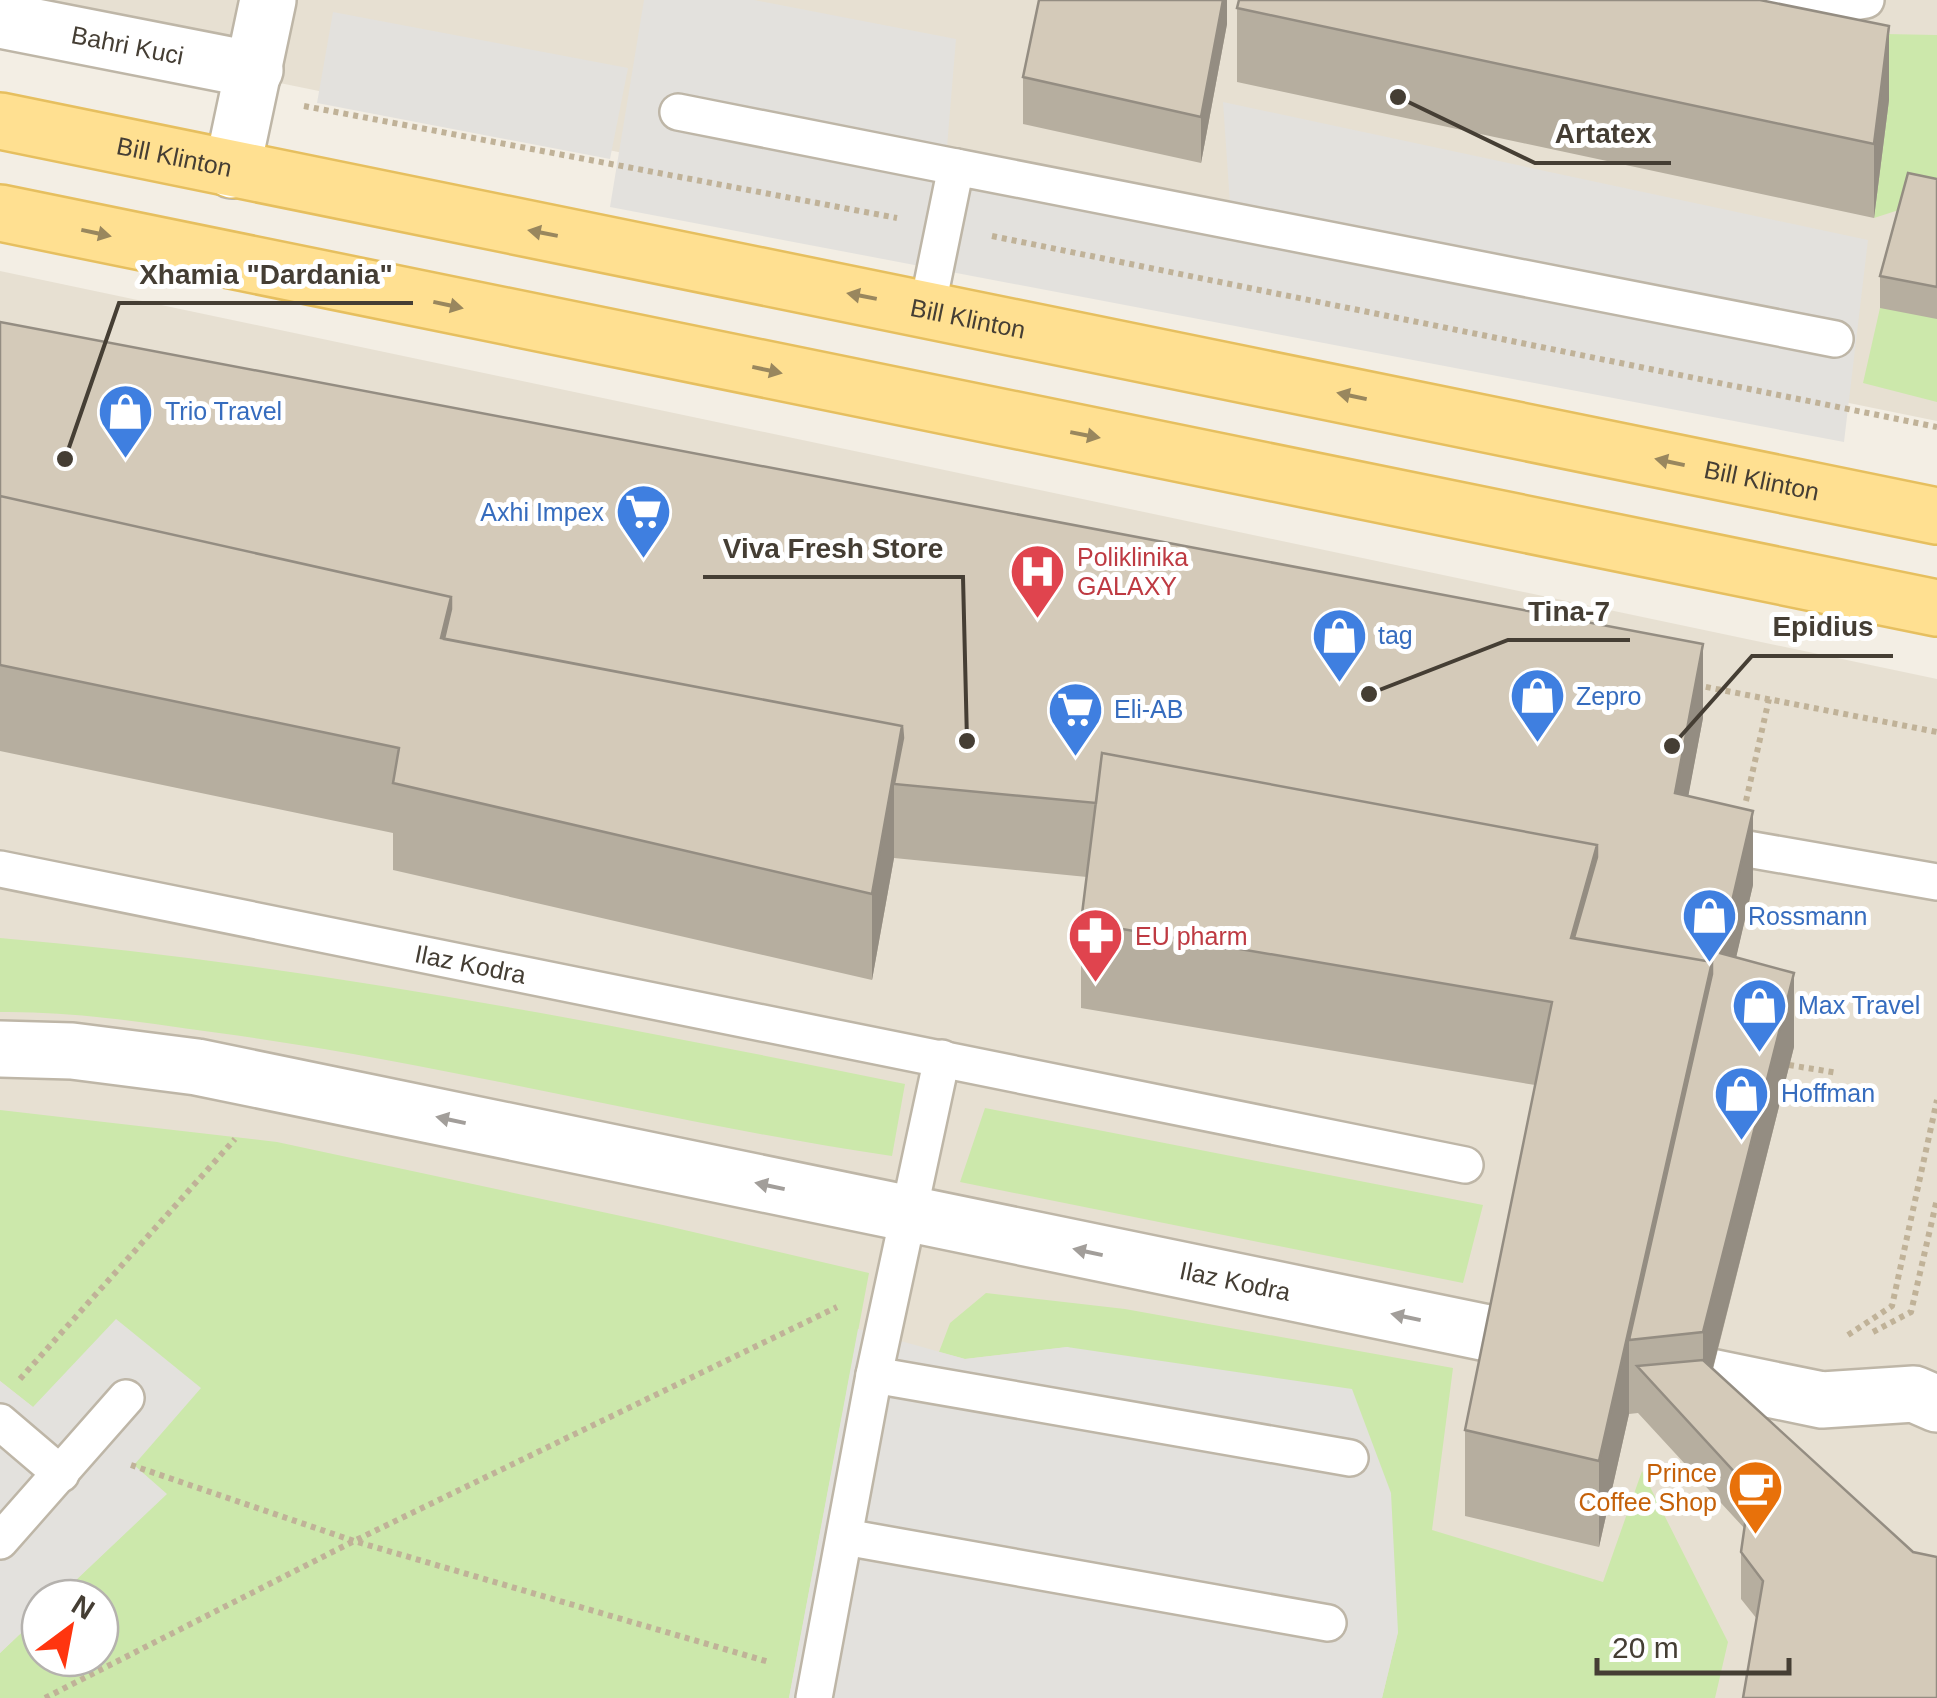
<svg xmlns="http://www.w3.org/2000/svg" width="1937" height="1698" font-family="Helvetica,sans-serif">
<style>
.residential{fill:#e7e0d2;fill-rule:evenodd}
.green{fill:#cce8ab}
.parking{fill:#e3e1dd}
.lines{fill:none;stroke-linecap:round;stroke-linejoin:round}
.service-casing{stroke:#beb6a7;stroke-width:40}
.minor-casing{stroke:#beb6a7;stroke-width:60}
.tertiary-casing{stroke:#beb6a7;stroke-width:60}
.primary-casing{stroke:#e6bf5f;stroke-width:60}
.path{stroke:#c0b298;stroke-width:6;stroke-dasharray:5 5;stroke-linecap:butt}
.service{stroke:#fff;stroke-width:35}
.minor{stroke:#fff;stroke-width:55}
.tertiary{stroke:#fff;stroke-width:55}
.primary{stroke:#ffe091;stroke-width:55}
.wall{fill:#b6ae9f}
.shaded-wall{fill:#948d82}
.building{fill:#d4cab9;stroke:#948d82;stroke-width:2.5}
.oneway{fill:#99875e}
.oneway2{fill:#a29e9a}
.labels{text-anchor:middle;stroke-width:10;stroke-linejoin:round;paint-order:stroke}
.street-label{font-size:25px;fill:#453e34;stroke:#fff}
.shop-label{font-size:25px;fill:#366cbe;stroke:#fff;text-anchor:start}
.health-label{font-size:25px;fill:#be3a42;stroke:#fff;text-anchor:start}
.food-label{font-size:25px;fill:#c56008;stroke:#fff;text-anchor:end}
.leader{fill:none;stroke:#453e34;stroke-width:4}
.callout-dot{fill:#453e34;stroke:#fff;stroke-width:4}
.callout-label{font-size:28px;text-anchor:middle;font-weight:bold;fill:#453e34;stroke:#fff;stroke-width:10;stroke-linejoin:round;paint-order:stroke}
</style>
<rect width="100%" height="100%" fill="#f3eee4"/>
<path class="residential" d="M0,0H1937V421L0,26Z
M0,271L1937,679V1698H0ZM40,1598H100V1658H40Z"/>
<path class="green" d="M1885,34L1937,35V402L1863,383L1880,308L1908,207L1874,218Z
M0,938C305,964 605,1023 905,1084L892,1156C666,1123 445,1063 219,1033C146,1023 74,1011 0,1012Z
M985,1108L1483,1205L1463,1283L960,1182Z
M0,1110L277,1142L663,1225L869,1273L789,1698H0V1653L40,1615V1658H100V1598H57L166,1494L134,1466L33,1407L0,1381Z
M986,1293L1125,1309L1453,1368L1432,1530L1603,1582L1642,1471L1728,1642L1715,1698H1382L1398,1632L1068,1347L965,1359L939,1352L950,1323Z"/>
<path class="parking" d="M644,0H754L956,39L947,147L1230,204L1223,102L1868,240L1844,442L610,207Z
M333,12L628,68L610,159L317,103Z
M116,1319L201,1388L134,1465L167,1494L57,1598H40V1615L0,1653V1381L33,1407Z
M858,1329L965,1359L1067,1347L1352,1389L1391,1493L1398,1632L1382,1698H789Z"/>
<g class="lines">
<defs>
<g id="service">
<path d="M1763,17L1866,0"/>
<path d="M678,112L956,167"/>
<path d="M927,309L956,167L1835,339"/>
<path d="M1736,847L1937,882"/>
<path id="s1" d="M0,869L1465,1165"/>
<path d="M874,1375L1350,1458"/>
<path d="M0,1422L61,1474"/>
<path d="M845,1537L1328,1623"/>
<path d="M0,1541L126,1398"/>
<path d="M814,1698L874,1375L942,1058"/>
</g>
<g id="minor">
<path id="s2" d="M0,20L255,70"/>
<path d="M232,170L268,0"/>
</g>
<g id="tertiary">
<path id="s3" d="M0,1049L72,1051L197,1067L1502,1336"/>
<path d="M1710,1377L1822,1400L1914,1394L1937,1404"/>
</g>
<g id="primary">
<path id="s4" d="M0,121L1937,516"/>
<path d="M0,213L1937,608"/>
</g>
</defs>
<use href="#service" class="service-casing"/>
<use href="#minor" class="minor-casing"/>
<use href="#tertiary" class="tertiary-casing"/>
<use href="#primary" class="primary-casing"/>
<path class="path" d="M304,106L897,218
M992,236L1937,427
M1696,685L1937,732
M1746,801L1769,699
M1789,1065L1838,1073
M1873,1332L1911,1312L1937,1199
M1848,1335L1892,1306L1937,1100
M20,1379L235,1139
M131,1465L354,1541L769,1662
M45,1698L354,1541L837,1307"/>
<use href="#service" class="service"/>
<use href="#minor" class="minor"/>
<use href="#tertiary" class="tertiary"/>
<use href="#primary" class="primary"/>
</g>
<path class="wall" d="M1227,0V24L1201,163L1023,124V77Z
M1237,8L1889,100L1874,218L1237,82Z
M1937,179V319L1880,308V276Z
M0,322L1703,718L1688,796L1753,885L1736,957L1794,1047L1713,1369L1913,1552L1757,1619L1741,1599V1552L1745,1529L1638,1413L1629,1414L1599,1547L1465,1516V1430L1535,1085L1081,1008V922L1087,877L894,858L872,980L393,870V833L0,751Z"/>
<path class="shaded-wall" d="M1223,0H1227V24L1201,163V117Z
M1889,26V100L1874,218V144Z
M451,597V652L441,638Z
M1703,644V718L1675,867V793Z
M902,726V785L894,784V858L872,980V894Z
M1753,811V885L1720,1027V953Z
M1597,845L1591,954L1571,938Z
M1712,962V1048L1629,1340V1414L1599,1547V1461Z
M1794,973V1047L1703,1407V1332Z"/>
<path class="building" d="M1039,0H1223L1201,117L1023,77Z
M1239,0H1760L1889,26L1874,144L1237,8Z
M1908,173L1937,179V287L1880,276Z
M0,322L1703,644L1675,793L1753,811L1720,953L1794,973L1703,1332L1629,1340L1712,974V962L1574,938L1597,857V845L1102,753L1096,803L894,784L903,738L902,726L444,639L451,609V597L0,496Z
M0,496L451,597L441,638L902,726L872,894L393,783L399,748L0,665Z
M1102,753L1597,845L1571,938L1712,962L1599,1461L1465,1430L1552,1002L1081,922Z
M1703,1360L1913,1552L1937,1557V1698H1743L1763,1581L1741,1552L1750,1489L1637,1366Z"/>
<defs><path id="oneway-solid" d="M-6-.8H1V-3.2L6.5 0L1 3.2V.8H-6Z" transform="scale(2.5)"/></defs>
<g class="oneway">
<use href="#oneway-solid" transform="translate(96 233) rotate(12)"/>
<use href="#oneway-solid" transform="translate(543 233) rotate(-169)"/>
<use href="#oneway-solid" transform="translate(862 296) rotate(-169)"/>
<use href="#oneway-solid" transform="translate(448 305) rotate(12)"/>
<use href="#oneway-solid" transform="translate(767 370) rotate(12)"/>
<use href="#oneway-solid" transform="translate(1352 396) rotate(-168)"/>
<use href="#oneway-solid" transform="translate(1085 435) rotate(11)"/>
<use href="#oneway-solid" transform="translate(1670 462) rotate(-168)"/>
</g>
<g class="oneway2">
<use href="#oneway-solid" transform="translate(451 1120) rotate(-168)"/>
<use href="#oneway-solid" transform="translate(770 1186) rotate(-168)"/>
<use href="#oneway-solid" transform="translate(1088 1252) rotate(-168)"/>
<use href="#oneway-solid" transform="translate(1406 1317) rotate(-168)"/>
</g>
<defs>
<symbol id="shop-pin" viewBox="-11 -11 22 30"><path d="M0 17L-7.5 6A9.5 9.5 0 1 1 7.5 6Z" fill="#3f7fe0" stroke="#fff"/><path d="M-5-2.5h2.3a2.7 3.5 0 0 1 5.4 0H5L5.5 6h-11ZM-1.5-2.5h3a1.5 2.3 0 0 0-3 0Z" fill="#fff"/></symbol>
<symbol id="supermarket-pin" viewBox="-11 -11 22 30"><path d="M0 17L-7.5 6A9.5 9.5 0 1 1 7.5 6Z" fill="#3f7fe0" stroke="#fff"/><path d="M-6-5.5h2.5l.6 2H6L4.5 2H-2.5L-4.4-4H-6ZM-1.5 3.2a1.3 1.3 0 1 0 .1 0ZM3 3.2a1.3 1.3 0 1 0 .1 0Z" fill="#fff"/></symbol>
<symbol id="hospital-pin" viewBox="-11 -11 22 30"><path d="M0 17L-7.5 6A9.5 9.5 0 1 1 7.5 6Z" fill="#e0444e" stroke="#fff"/><path d="M-5-5h3v3.5h4V-5h3V5h-3V1.5h-4V5h-3Z" fill="#fff"/></symbol>
<symbol id="pharmacy-pin" viewBox="-11 -11 22 30"><path d="M0 17L-7.5 6A9.5 9.5 0 1 1 7.5 6Z" fill="#e0444e" stroke="#fff"/><path d="M-2-6h4v4h4v4h-4v4h-4v-4h-4v-4h4Z" fill="#fff"/></symbol>
<symbol id="cafe-pin" viewBox="-11 -11 22 30"><path d="M0 17L-7.5 6A9.5 9.5 0 1 1 7.5 6Z" fill="#e8710a" stroke="#fff"/><path d="M-5.5-4.5H6V0H3Q3 3.5 0 3.5H-2.5Q-5.5 3.5-5.5 0ZM3-3.2v2h1.7v-2ZM-6 4.5H4V6H-6Z" fill="#fff"/></symbol>
</defs>
<g fill-rule="evenodd">
<use href="#shop-pin" x="94" y="380" width="63" height="86"/>
<use href="#supermarket-pin" x="612" y="480" width="63" height="86"/>
<use href="#hospital-pin" x="1006" y="540" width="63" height="86"/>
<use href="#shop-pin" x="1308" y="604" width="63" height="86"/>
<use href="#shop-pin" x="1506" y="664" width="63" height="86"/>
<use href="#supermarket-pin" x="1044" y="678" width="63" height="86"/>
<use href="#shop-pin" x="1678" y="884" width="63" height="86"/>
<use href="#pharmacy-pin" x="1064" y="904" width="63" height="86"/>
<use href="#shop-pin" x="1728" y="974" width="63" height="86"/>
<use href="#shop-pin" x="1710" y="1062" width="63" height="86"/>
<use href="#cafe-pin" x="1724" y="1456" width="63" height="86"/>
</g>
<g class="labels">
<g class="street-label">
<text dy="9" stroke="none"><textPath href="#s2" startOffset="130">Bahri Kuci</textPath></text>
<text dy="9" stroke="none"><textPath href="#s4" startOffset="178">Bill Klinton</textPath></text>
<text dy="9" stroke="none"><textPath href="#s4" startOffset="988">Bill Klinton</textPath></text>
<text dy="9" stroke="none"><textPath href="#s4" startOffset="1798">Bill Klinton</textPath></text>
<text dy="9" stroke="none"><textPath href="#s1" startOffset="480">Ilaz Kodra</textPath></text>
<text dy="9" stroke="none"><textPath href="#s3" startOffset="1258">Ilaz Kodra</textPath></text>
</g>
<g class="shop-label">
<text x="165" y="420">Trio Travel</text>
<text x="604" y="521" text-anchor="end">Axhi Impex</text>
<text x="1378" y="644">tag</text>
<text x="1576" y="705">Zepro</text>
<text x="1114" y="718">Eli-AB</text>
<text x="1748" y="925">Rossmann</text>
<text x="1798" y="1014">Max Travel</text>
<text x="1781" y="1102">Hoffman</text>
</g>
<g class="health-label">
<text x="1077" y="566">Poliklinika<tspan x="1077" dy="29">GALAXY</tspan></text>
<text x="1135" y="945">EU pharm</text>
</g>
<g class="food-label">
<text x="1717" y="1482">Prince<tspan x="1717" dy="29">Coffee Shop</tspan></text>
</g>
</g>
<path class="leader" d="M1398 97L1535 163H1671M65 459L119 303H413M967 741L963 577H703M1369 694L1508 640H1630M1672 746L1752 656H1893"/>
<g class="callout-dot">
<circle cx="1398" cy="97" r="10"/>
<circle cx="65" cy="459" r="10"/>
<circle cx="967" cy="741" r="10"/>
<circle cx="1369" cy="694" r="10"/>
<circle cx="1672" cy="746" r="10"/>
</g>
<g class="callout-label">
<text x="1603" y="143">Artatex</text>
<text x="266" y="284">Xhamia "Dardania"</text>
<text x="833" y="558">Viva Fresh Store</text>
<text x="1569" y="621">Tina-7</text>
<text x="1823" y="636">Epidius</text>
</g>
<g transform="translate(70 1628) rotate(32)"><circle r="48" fill="#ffffff" stroke="#b5b2ae" stroke-width="2.5"/>
<path d="M0-8L18 38L0 25L-18 38Z" fill="#ff350f"/>
<text y="-15" font-size="28" font-weight="bold" text-anchor="middle" fill="#453e34">N</text>
</g>
<path d="M1597 1658v15h192v-15" fill="none" stroke="#453e34" stroke-width="5"/>
<text x="1612" y="1658" font-size="30" fill="#453e34" stroke="#ffffff" stroke-width="8" paint-order="stroke">20 m</text>
</svg>
